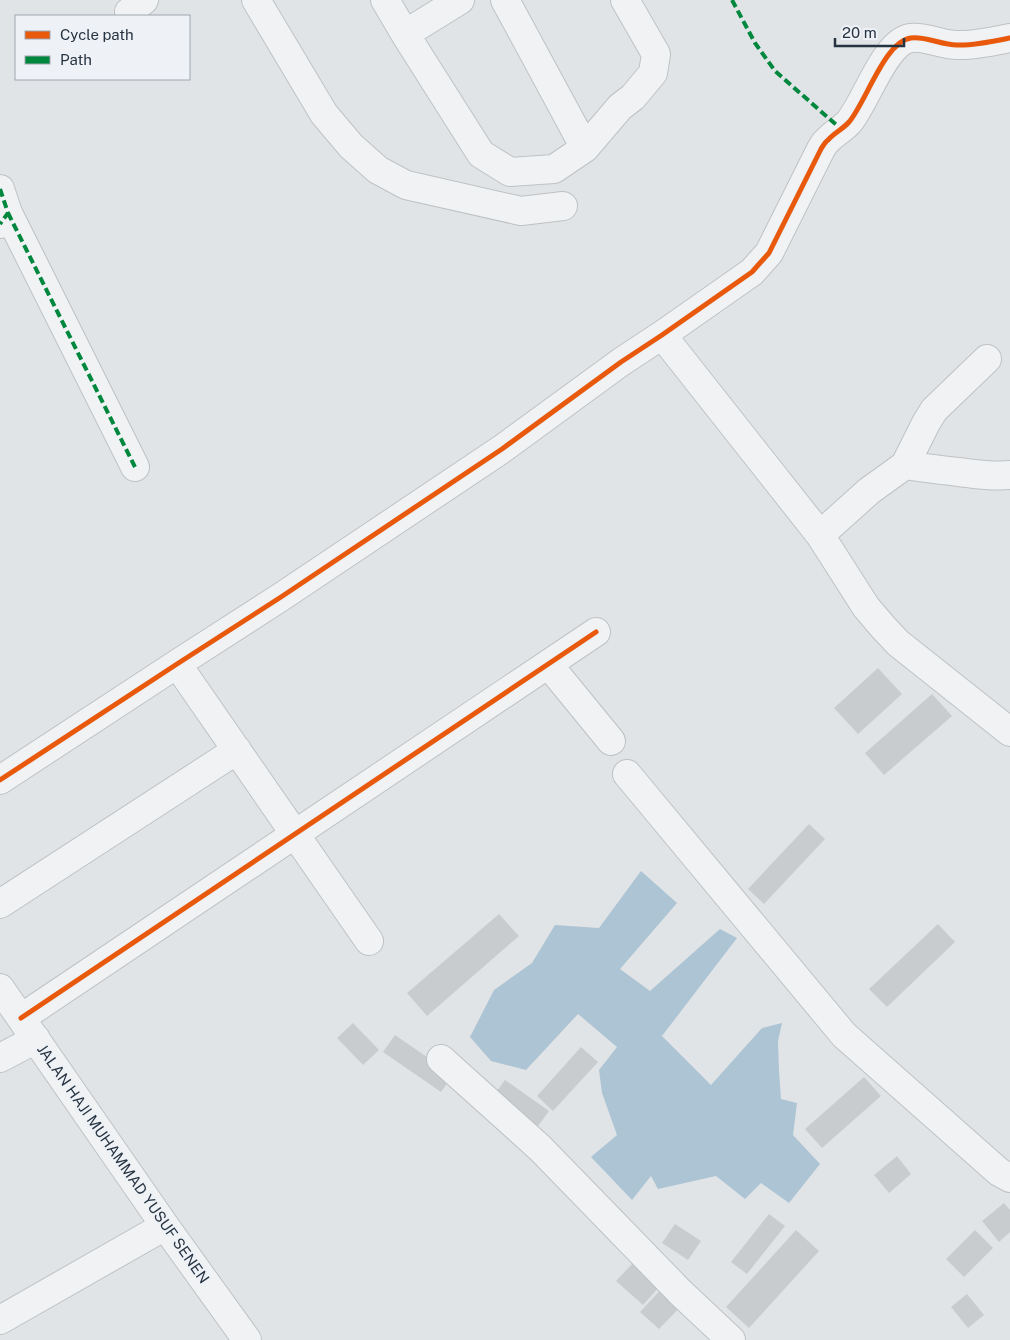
<svg xmlns="http://www.w3.org/2000/svg" width="1010" height="1340" font-family="'Public Sans',sans-serif">
<style>
.water{fill:#acc4d4}
.building{fill:#c9ccce}
.lines{fill:none;stroke-linecap:round;stroke-linejoin:round}
.minor-casing{stroke:#bfc2c4;stroke-width:30}
.minor{stroke:#f0f2f3;stroke-width:28}
.quiet{stroke:#00873e;stroke-width:4;stroke-dasharray:8 4;stroke-linecap:butt}
.cycleway-casing{stroke:#eef2f6;stroke-width:8}
.cycleway{stroke:#e8590c;stroke-width:5}
.labels{text-anchor:middle;stroke-width:4.5;stroke-linejoin:round;paint-order:stroke}
.street-label{font-size:15px;fill:#263341;stroke:#eef2f6}
</style>
<rect width="100%" height="100%" fill="#e1e4e6"/>
<path class="water" d="M641,871L677,903L620,969L650,991L720,929L737,938L662,1036L711,1085L762,1028L782,1023L778,1041L779,1071L781,1099L797,1103L793,1135L820,1164L789,1203L761,1183L745,1199L716,1176L658,1189L651,1176L632,1200L591,1157L617,1135L602,1093L599,1070L617,1047L578,1014L526,1070L491,1061L470,1037L494,990L532,963L555,925L599,928Z"/>
<path class="building" d="M878,668L902,694L858,734L834,708Z
M932,694L952,716L884,775L865,753Z
M809,824L825,839L764,904L748,889Z
M499,914L519,936L427,1016L407,993Z
M938,924L955,942L887,1007L869,989Z
M353,1023L379,1050L363,1065L337,1038Z
M395,1035L453,1075L441,1092L383,1052Z
M581,1047L598,1062L553,1111L537,1096Z
M864,1077L881,1096L822,1148L805,1129Z
M505,1080L549,1111L538,1126L494,1095Z
M897,1156L911,1174L889,1193L874,1175Z
M1004,1203L1010,1210V1232L999,1242L982,1221Z
M769,1214L785,1226L747,1274L731,1262Z
M675,1224L701,1241L688,1260L662,1243Z
M796,1230L819,1251L749,1328L726,1307Z
M975,1230L993,1248L964,1277L946,1259Z
M633,1263L660,1286L643,1305L616,1281Z
M665,1285L684,1303L659,1329L640,1312Z
M967,1294L984,1315L968,1328L951,1307Z"/>
<g class="lines">
<defs>
<path id="minor" d="M256,0L324,114L351,146L378,170L406,185L521,211L563,206
M385,0L405,34L481,154L510,172L554,169L585,148L620,107L633,97L653,73L656,54L625,0
M505,0L585,148
M129,12L144,0
M405,34L460,0
M0,189L8,213L0,224
M8,213L135,467
M662,335L820,535L866,607L883,627L898,643L1010,732
M905,465L926,423L934,410L987,359
M820,535L869,491L905,465C923,468 941,470 959,472C976,474 993,477 1010,475
M177,664L369,941
M548,664L611,741
M627,774L844,1035L999,1172L1010,1178
M0,780L177,664L281,597L502,449L621,362L662,335L752,272L769,253L821,149C823,146 825,142 828,140C834,133 843,129 849,122C866,102 885,41 911,38C926,36 941,45 957,45C972,46 995,41 1010,38
M0,904L237,750
M0,988L165,1226L247,1340
M21,1018L596,632
M0,1058L36,1039
M441,1059L540,1148L681,1293L731,1340
M0,1320L165,1226"/>
</defs>
<use href="#minor" class="minor-casing"/>
<use href="#minor" class="minor"/>
<path class="quiet" d="M732,0L755,43L775,71L841,129
M0,189L8,213L0,224
M8,213L135,467"/>
<defs>
<path id="cycleway" d="M0,780L177,664L281,597L502,449L621,362L662,335L752,272L769,253L821,149C823,146 825,142 828,140C834,133 843,129 849,122C866,102 885,41 911,38C926,36 941,45 957,45C972,46 995,41 1010,38
M21,1018L596,632"/>
</defs>
<use href="#cycleway" class="cycleway-casing"/>
<use href="#cycleway" class="cycleway"/>
</g>
<g class="labels">
<g class="street-label">
<text transform="translate(123 1164) rotate(55)" y="5">JALAN HAJI MUHAMMAD YUSUF SENEN</text>
</g>
</g>
<rect x="15" y="15" width="175" height="65" fill="#eef2f6" stroke="#9ea6ae"/>
<rect x="25" y="31" width="25" height="8" fill="#e8590c" stroke="#9ea6ae"/>
<text x="60" y="40" font-size="15" fill="#263341">Cycle path</text>
<rect x="25" y="56" width="25" height="8" fill="#00873e" stroke="#9ea6ae"/>
<text x="60" y="65" font-size="15" fill="#263341">Path</text>
<path d="M835 38v8h69v-8" fill="none" stroke="#263341" stroke-width="2.5"/>
<text x="842" y="38" font-size="15" fill="#263341" stroke="#eef2f6" stroke-width="4" paint-order="stroke">20 m</text>
</svg>
